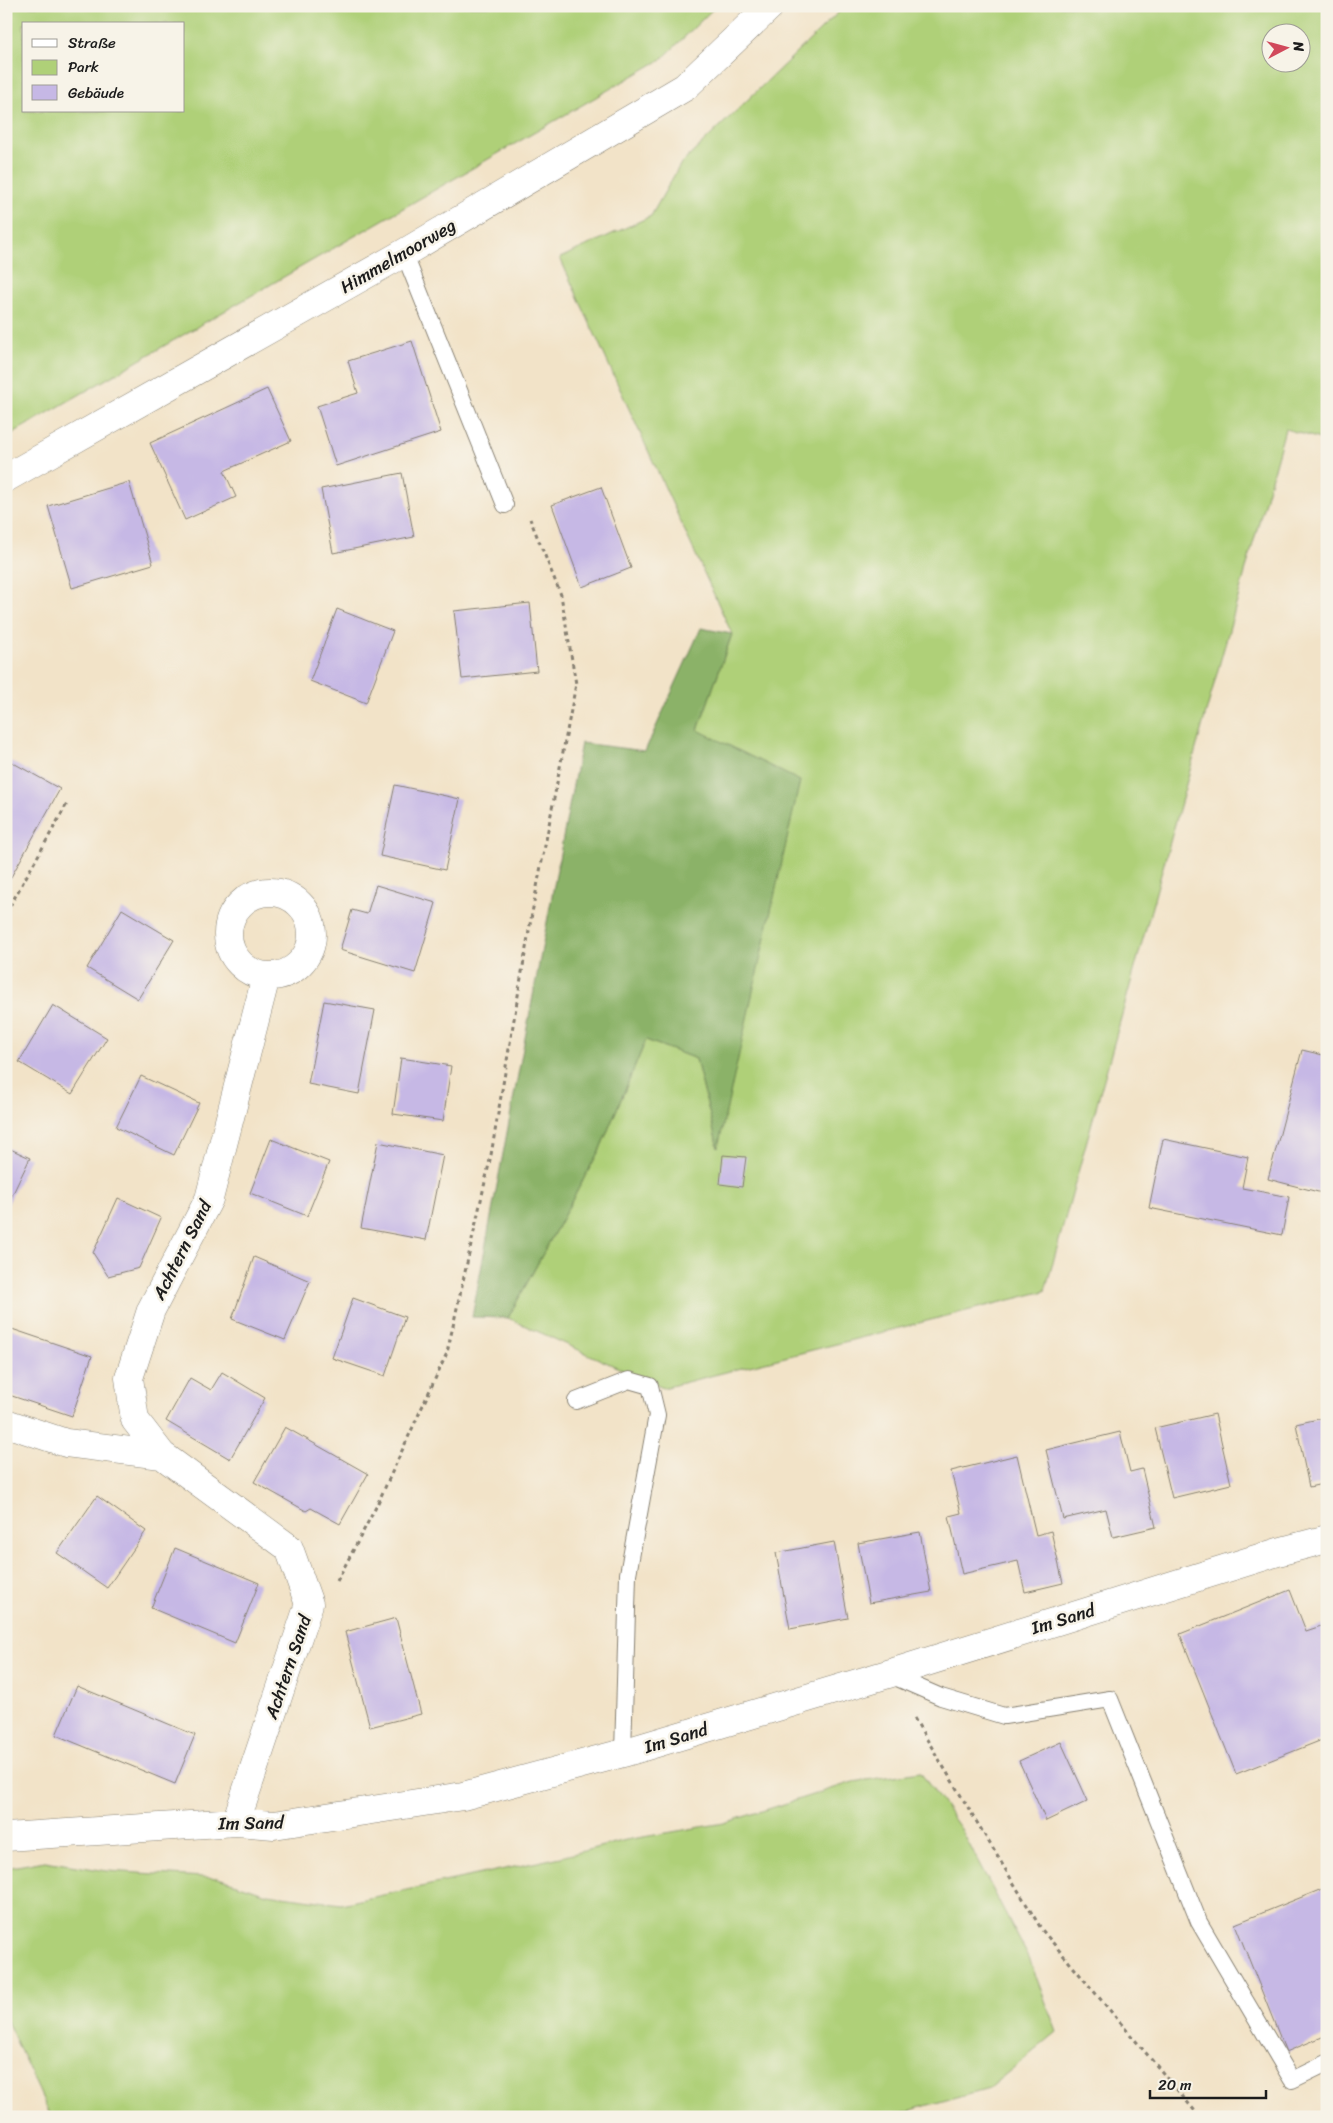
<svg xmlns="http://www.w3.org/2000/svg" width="1333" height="2123" font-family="Sriracha,sans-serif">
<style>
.green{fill:#afd078;stroke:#66764a;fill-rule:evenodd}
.forest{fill:#8bb268;stroke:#546742}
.building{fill:#c6b8e5}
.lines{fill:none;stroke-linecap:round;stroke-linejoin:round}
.lane-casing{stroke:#878072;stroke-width:18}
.street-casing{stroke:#878072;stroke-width:29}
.path{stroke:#878072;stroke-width:3;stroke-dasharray:4 4;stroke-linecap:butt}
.lane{stroke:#fff;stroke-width:16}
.street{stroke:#fff;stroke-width:28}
.labels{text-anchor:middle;stroke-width:5;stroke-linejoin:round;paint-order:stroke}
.street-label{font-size:18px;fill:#1c1c1c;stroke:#f7f3e8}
</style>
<rect width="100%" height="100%" fill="#f7f3e8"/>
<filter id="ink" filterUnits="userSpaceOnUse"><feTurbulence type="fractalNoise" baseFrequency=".02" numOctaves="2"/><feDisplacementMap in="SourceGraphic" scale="10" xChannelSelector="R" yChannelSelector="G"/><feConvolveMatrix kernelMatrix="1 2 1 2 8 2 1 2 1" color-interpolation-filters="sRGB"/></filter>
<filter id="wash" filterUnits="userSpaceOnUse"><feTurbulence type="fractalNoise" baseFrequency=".0096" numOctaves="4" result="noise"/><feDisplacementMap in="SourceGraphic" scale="20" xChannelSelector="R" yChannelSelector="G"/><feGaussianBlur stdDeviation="1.12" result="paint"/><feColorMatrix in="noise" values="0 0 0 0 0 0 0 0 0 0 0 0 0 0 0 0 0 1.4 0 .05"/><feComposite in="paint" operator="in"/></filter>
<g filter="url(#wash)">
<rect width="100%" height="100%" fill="#f2e3c8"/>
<path class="green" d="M6,6H716L662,59L6,437ZM24,24H184V111H24Z
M845,6H1327V441L1285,429L1045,1291L663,1388L508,1318L600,1149L646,1040L696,1059L718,1147L698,730L732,634L560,258L651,216L680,165ZM1270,32H1300V62H1270Z
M920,1772L961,1829L1029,1958L1057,2032L989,2088L886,2117H51L6,2019V1868L45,1861L107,1871L218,1878L267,1894L341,1904L561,1857L626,1840L724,1823L853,1782Z"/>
<path class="forest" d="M701,628L732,634L698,730L800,781L718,1148L696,1059L646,1040L600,1149L508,1318L472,1317L581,743L645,751Z"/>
<g id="blocks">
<path class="building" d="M412,341L441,432L336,466L317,406L358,393L348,361Z
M267,389L291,441L224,471L236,497L185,520L150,443Z
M402,473L414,537L333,553L321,489Z
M129,482L153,564L72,588L48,506Z
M601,487L631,568L582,587L552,505Z
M530,603L537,671L462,679L454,611Z
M337,609L393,631L366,703L310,681Z
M8,760L60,789L6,886V763Z
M395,785L460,799L445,870L380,856Z
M376,885L436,903L415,973L340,950L352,910L367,914Z
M122,909L174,940L138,999L87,968Z
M324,1001L375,1010L359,1094L308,1084Z
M53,1005L107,1038L72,1094L19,1062Z
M1302,1050L1327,1056L1326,1194L1268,1179Z
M401,1058L451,1066L443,1121L393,1114Z
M141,1076L199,1103L174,1155L116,1127Z
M271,1139L329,1162L307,1216L250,1193Z
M1163,1139L1248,1157L1242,1188L1289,1197L1282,1235L1149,1208Z
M378,1142L443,1155L426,1240L361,1228Z
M6,1147L30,1158L6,1208Z
M723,1155L746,1157L742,1187L720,1184Z
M118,1198L161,1218L139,1268L108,1276L93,1253Z
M254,1257L310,1281L285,1340L232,1319Z
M353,1298L405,1317L385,1376L332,1358Z
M6,1327L92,1356L72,1416L6,1394Z
M222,1372L265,1398L230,1459L166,1421L190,1378L211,1390Z
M1215,1414L1231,1484L1172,1498L1155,1428Z
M1327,1417V1483L1309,1487L1296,1424Z
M285,1427L368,1474L340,1524L311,1508L306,1511L254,1482Z
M1120,1432L1130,1472L1142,1469L1156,1527L1113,1537L1106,1509L1063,1519L1046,1450Z
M1017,1455L1036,1535L1051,1531L1063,1583L1025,1592L1018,1561L962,1574L949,1516L961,1513L951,1471Z
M97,1496L146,1531L107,1588L57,1553Z
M920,1532L931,1592L869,1603L858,1543Z
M834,1542L848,1618L790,1629L776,1553Z
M175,1548L259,1583L235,1643L151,1608Z
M1290,1590L1306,1631L1327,1624V1738L1236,1774L1180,1634Z
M396,1618L421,1714L370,1727L345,1632Z
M77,1686L195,1735L175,1784L56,1735Z
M1061,1742L1088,1801L1046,1821L1019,1761Z
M1327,1887V2035L1286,2052L1235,1924Z"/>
</g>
</g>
<g filter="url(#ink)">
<use href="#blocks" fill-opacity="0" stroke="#878072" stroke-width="1"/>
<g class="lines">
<defs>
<path id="lane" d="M404,253L505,505
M576,1401L629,1380L650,1386L657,1415L628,1574L623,1753
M888,1674L941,1697L1004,1716L1110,1699L1199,1922L1292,2080L1327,2063"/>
<path id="street" d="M6,478L404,253L685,87L770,6
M228 934a42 42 0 1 1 84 0a42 42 0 1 1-84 0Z
M6,1423L66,1443L162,1455L289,1548L309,1604L236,1822
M162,1455L135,1420L129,1378L151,1310L209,1199L266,977
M6,1837L236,1822L274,1825L463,1796L623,1753L888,1674L1278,1552L1327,1539"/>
</defs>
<use href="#lane" class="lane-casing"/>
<use href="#street" class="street-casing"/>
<path class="path" d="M6,913L68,802
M337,1581L376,1507L447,1353L491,1155L532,913L576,684L561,595L530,519
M914,1718L1042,1930L1200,2117
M969,2117H973"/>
<use href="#lane" class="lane"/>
<use href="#street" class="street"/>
</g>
</g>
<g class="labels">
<g class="street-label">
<text transform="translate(398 256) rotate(-30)" y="6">Himmelmoorweg</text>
<text transform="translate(182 1250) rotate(-63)" y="6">Achtern Sand</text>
<text transform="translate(1063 1619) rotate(-17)" y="6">Im Sand</text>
<text transform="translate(288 1667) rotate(-71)" y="6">Achtern Sand</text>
<text transform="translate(676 1738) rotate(-17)" y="6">Im Sand</text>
<text transform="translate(251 1823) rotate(-1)" y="6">Im Sand</text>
</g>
</g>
<rect width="1333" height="2123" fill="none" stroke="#f7f3e8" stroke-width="25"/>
<rect x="22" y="22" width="162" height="90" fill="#f7f3e8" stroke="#9f9d96"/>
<rect x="32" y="39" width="25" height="8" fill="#ffffff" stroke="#9f9d96"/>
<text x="68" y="48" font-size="15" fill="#1c1c1c">Straße</text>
<rect x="32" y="60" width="25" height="15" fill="#afd078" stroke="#9f9d96"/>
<text x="68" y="72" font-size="15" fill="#1c1c1c">Park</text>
<rect x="32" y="85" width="25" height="15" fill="#c6b8e5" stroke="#9f9d96"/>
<text x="68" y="98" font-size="15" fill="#1c1c1c">Gebäude</text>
<g transform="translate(1286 48) rotate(84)"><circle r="24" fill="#f7f3e8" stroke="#9f9d96"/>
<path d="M0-4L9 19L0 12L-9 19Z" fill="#d1495b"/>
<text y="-8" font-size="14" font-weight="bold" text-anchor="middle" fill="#1c1c1c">N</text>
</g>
<path d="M1150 2090v8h116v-8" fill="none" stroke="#1c1c1c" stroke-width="2.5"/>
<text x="1158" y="2090" font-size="15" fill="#1c1c1c" stroke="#f7f3e8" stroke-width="4" paint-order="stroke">20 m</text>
</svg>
